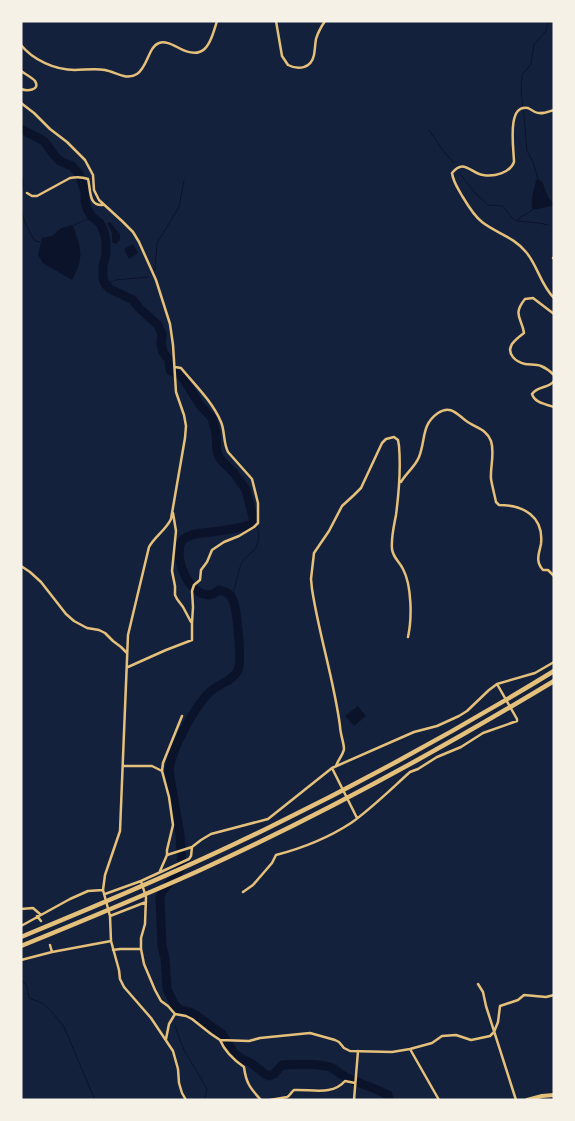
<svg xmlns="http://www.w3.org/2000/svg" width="575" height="1121" font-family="Lato,sans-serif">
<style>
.water{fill:#0b132b}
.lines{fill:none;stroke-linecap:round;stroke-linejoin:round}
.stream{stroke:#0b132b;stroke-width:1}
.river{stroke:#0b132b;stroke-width:9}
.minor{stroke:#e5c07b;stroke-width:2.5}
.primary{stroke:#e5c07b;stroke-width:4}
.motorway{stroke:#e5c07b;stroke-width:4.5}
</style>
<rect width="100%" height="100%" fill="#14213d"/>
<path class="water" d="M537,179L542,181L548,197L554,204L551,206L533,210C529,201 535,189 536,180Z
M110,222L120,234V240L116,244L112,242V233L107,223Z
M73,225C81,249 85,256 72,280L43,263L38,255L42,238L52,236L61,228Z
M133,244L138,253L129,259L124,249Z
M358,706L366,716L354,726L345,716Z"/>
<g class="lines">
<path class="stream" d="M429,130L444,152L454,163
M460,174L475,193L482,199L488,205L503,206L506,210L513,219L518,221L539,223L548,225
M21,178L23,179V188
M538,179L533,162L527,151L524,115L521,92L522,75L531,64L534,44L546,31L548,21
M21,208C23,220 28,230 35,241L42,242
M518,221V219L534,209
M72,226L92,217
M155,270L157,243L179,207L184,181
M105,284L116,280L148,277
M232,597C236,586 237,573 242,562C245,557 250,554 254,550C259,544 260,535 257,527
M21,979L27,986L29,998L42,1003L52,1012L64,1027L95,1100
M175,1026L184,1050L207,1089L205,1097L203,1100"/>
<path class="river" d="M21,129L44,141L55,156L60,161L72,166L79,174L85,192V201L87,209L92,217L100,223L104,232L106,241V255L103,265V278L105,284L110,289L133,300L139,308L158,325L162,334L161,344L163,352L169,360L170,370L173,372L181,375L200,405L212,418L216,433L217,451L220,459L234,473L246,490L253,517V524C239,529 225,530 211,532C203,533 192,533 185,538C169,547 188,602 213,594C215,593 217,592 219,590C224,591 230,593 232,598C237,606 242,661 238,670C233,681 220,683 211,691C195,705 171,750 169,771L180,835L182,866L175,877L162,891L160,898L162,947L165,958L167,989L174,1004L180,1010L190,1012L197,1016L222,1034L234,1053L242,1059L251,1063L265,1074L269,1076L274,1074L282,1065C296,1064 317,1063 330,1067C337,1070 341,1075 347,1078C361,1084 375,1088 388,1095L389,1100"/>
<path class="minor" d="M276,21L282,56L288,65C298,70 311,69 314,55C315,50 315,45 316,39C318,32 321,27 325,21
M21,45C33,60 55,70 75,70C84,70 95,68 105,70C116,72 126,81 137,74C148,67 148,47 159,43C165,41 171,44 177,47C205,63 210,44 217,21
M21,71C24,73 34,79 35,81C41,91 26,91 21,89
M21,103L34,113L50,129L67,142L85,160L93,175L94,190L99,200L122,221L133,232L139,242L156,280L170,324L173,345L176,392L184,415L186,426L185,438L171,519C166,530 155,536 149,547L128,635L120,831L105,875L103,890L110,916L111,941L119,970L120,979L124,987L151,1018L173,1051L178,1069L179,1083L182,1093L186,1100
M554,110C547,112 541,115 535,112C533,111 530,109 528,108C506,103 514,151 514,162C510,173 494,177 483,175C470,173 464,158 452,173C453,181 457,187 461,194C467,204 473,215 482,222C496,233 514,237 526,252C538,266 540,284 554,298
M27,193L32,196H37L70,178C76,177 82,177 88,179C91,190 88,206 103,205
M553,258H554
M554,314L533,298L525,299C512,315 522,318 524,333C520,336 515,340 512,344C506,354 516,362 525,364C530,365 536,364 541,366C546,368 550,371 554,375
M554,381C548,389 539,385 532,394C535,403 545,404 554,407
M401,482C406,473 415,467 419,457C426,439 421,425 438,413C450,405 456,413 465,420C475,428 486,428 491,441C495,453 490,467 491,479C492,485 495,497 496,502L499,505C523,505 544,516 541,544C539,554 535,561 543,570H548L554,576
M173,513L176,531L172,571L175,586V595L177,599L183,607L191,622
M21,566L30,572L41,582L66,614L74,621L87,628L99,630L105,633L113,641L121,647L127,653
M128,667L166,650L192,640V623L193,607L192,591L194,585L200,580L201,570L207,562L212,550L224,542L239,536L254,527L258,523V503L252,479L228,452C223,442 225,431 221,422C212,401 195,385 181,368L175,367
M123,766H152L162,771L169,797L173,825L167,850V855L160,871
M336,766C338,760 343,755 344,749C344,743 340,733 340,726C334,680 319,635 312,589L311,579L314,553L329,531L342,506L354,495L361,488L382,443L386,439L394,437L398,440L399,446C401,469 399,492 396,515C394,526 391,537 392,549C393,558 400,562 403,569C412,586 412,619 408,637
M332,768L357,818
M162,771L163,763L182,716
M167,855L192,847
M141,881L146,897L145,924L141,938V949L144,964L155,990L161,1001L168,1006L175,1014L186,1016L192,1019L211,1034L220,1040L249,1041L260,1038L310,1033L335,1040L339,1042L344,1048L350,1051L392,1052L410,1049L432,1043L442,1036L456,1035L471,1040L476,1039L490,1036L494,1032L498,1022L500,1006L518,1000L524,995L546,997L554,995
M243,892L253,885L272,863L276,855C303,848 328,838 351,823C372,808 391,789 410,772L418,769L437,757L461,747L483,733L517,721V719L497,684
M105,894L141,881L189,859L191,856L192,847L201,840L211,834L268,819L332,768L414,732L437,726L459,716L467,711L489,690L497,684L535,673L554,662
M21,909L33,908L40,914
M37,916L41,921
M110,916L146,902
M21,926L70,899L88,891L103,890
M50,945L52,952
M113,950L120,949H141
M21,960L52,952L111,941
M478,984L483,992L486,1006L516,1100
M166,1039L169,1024L175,1014
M220,1040C225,1052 234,1060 244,1067C246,1083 250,1088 261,1100
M410,1049L439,1100
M270,1100L287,1097C290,1096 291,1092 294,1090C312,1089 332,1096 345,1081L355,1083
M354,1100L358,1051"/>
<path class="primary" d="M527,1100L542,1096L554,1095"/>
<path class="motorway" d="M21,937C104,903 187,868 268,828C366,780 461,728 554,671
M21,946C80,922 138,898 196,872C319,816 438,751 554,681"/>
</g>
<rect width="575" height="1121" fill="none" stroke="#f6f1e7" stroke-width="45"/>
</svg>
